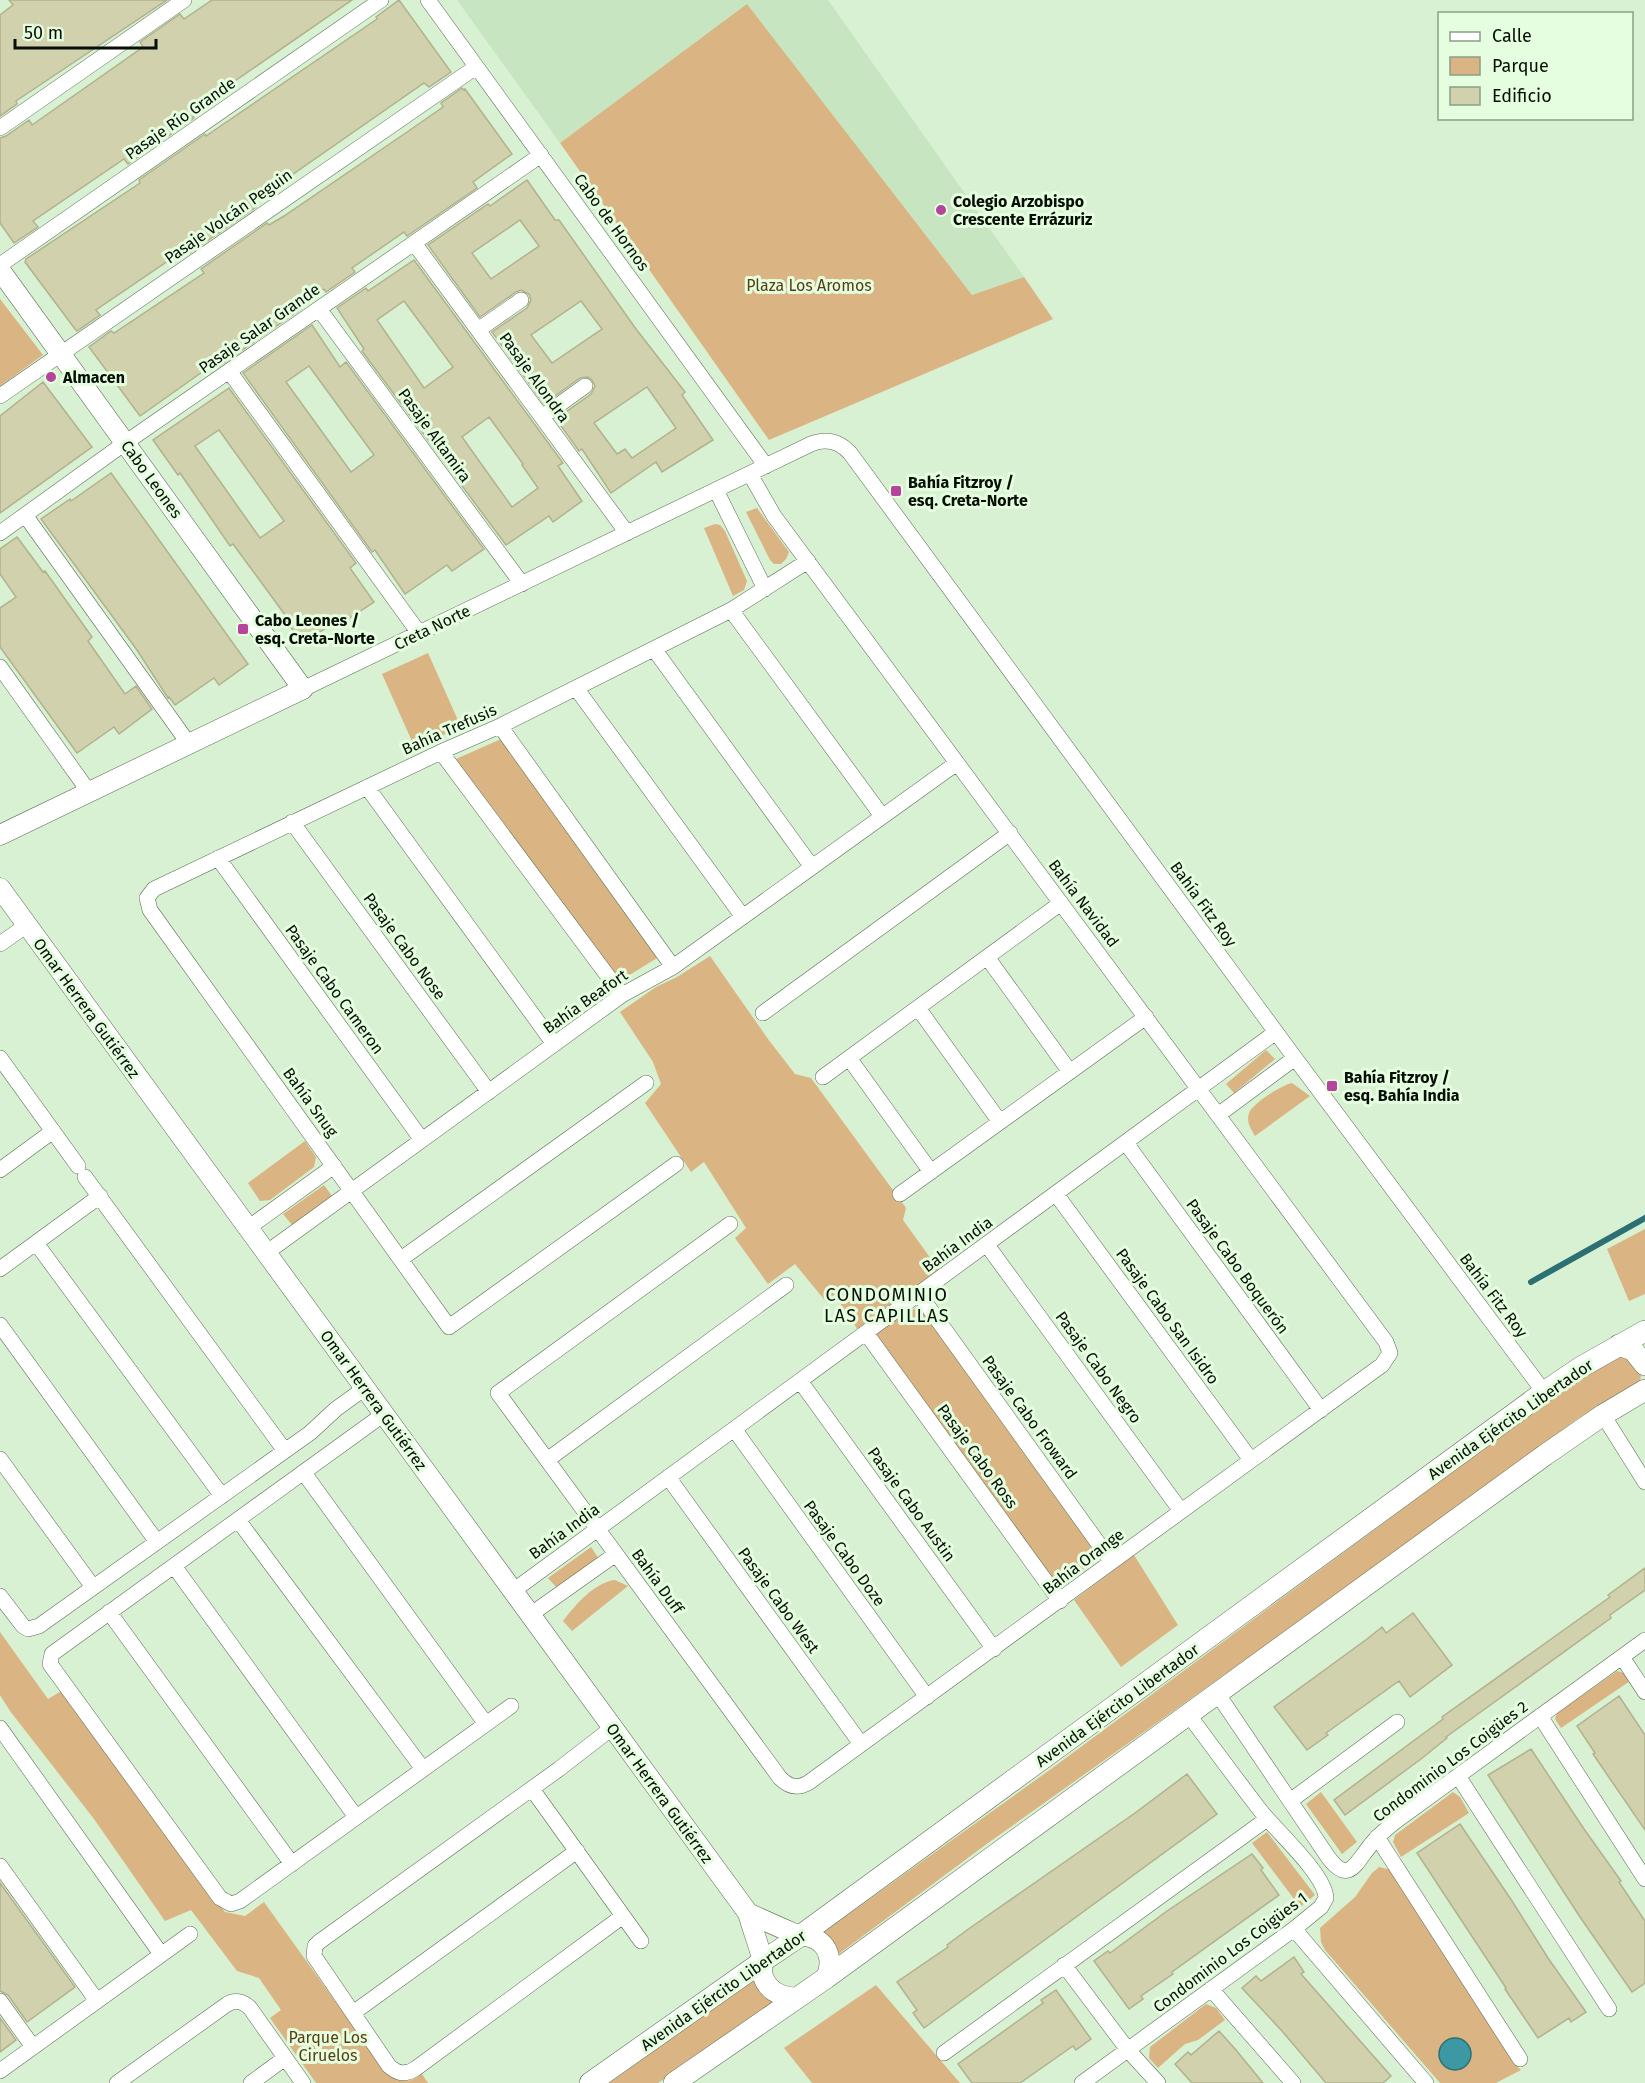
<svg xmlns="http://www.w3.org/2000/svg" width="1645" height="2083" font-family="'Fira Sans',sans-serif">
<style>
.built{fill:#c7e5c0}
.green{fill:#dab583}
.water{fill:#3c99a3;stroke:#2c7074;stroke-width:1.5}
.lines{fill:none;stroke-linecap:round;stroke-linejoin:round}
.stream{stroke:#2c7074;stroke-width:6}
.building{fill:#d1d1ad;stroke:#b1b18d;stroke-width:1.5;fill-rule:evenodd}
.minor-casing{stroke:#576c51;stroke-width:16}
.tertiary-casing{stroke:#576c51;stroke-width:21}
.secondary-casing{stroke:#576c51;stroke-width:22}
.minor{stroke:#fff;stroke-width:15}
.tertiary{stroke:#fff;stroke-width:20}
.secondary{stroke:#fff;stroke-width:21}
.poi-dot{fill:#b6439c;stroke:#e5fedf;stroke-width:2}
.labels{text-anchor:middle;stroke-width:6;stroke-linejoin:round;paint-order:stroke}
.street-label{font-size:16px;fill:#070f06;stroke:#e5fedf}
.poi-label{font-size:16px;font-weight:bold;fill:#070f06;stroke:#e5fedf;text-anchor:start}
.park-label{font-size:16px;fill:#593d10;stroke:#e5fedf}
.neighbourhood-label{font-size:18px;letter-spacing:1.5px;fill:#070f06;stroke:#e5fedf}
</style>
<rect width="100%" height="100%" fill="#d8f1d2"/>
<path class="built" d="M457,0H828L1024,277L972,295L747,5L560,143Z"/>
<path class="green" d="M747,4L972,295L1024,277L1053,319L769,440L560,143Z
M0,299L43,355L0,386Z
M757,508L789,552L786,559L781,564H774L770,560L746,512Z
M715,524L720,525L725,531L747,581L744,590L733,596L704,528Z
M428,653L461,727L415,748L382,674Z
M501,739L657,958L620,981L456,759Z
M710,956L768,1039L795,1074L811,1078L906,1208L903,1220L939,1270L858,1330L838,1300L827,1303L795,1264L768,1284L735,1238L746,1228L704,1162L691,1172L645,1103L661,1084L653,1062L620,1012L656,987L677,977Z
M1266,1050L1275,1059L1234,1093L1226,1084Z
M1292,1083L1310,1096L1255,1136C1251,1129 1246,1122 1249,1113C1253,1103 1282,1085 1292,1083Z
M305,1141L316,1157L314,1167L270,1200L260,1201L248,1183Z
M324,1185L332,1196L292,1225L283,1214Z
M1645,1229V1294L1629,1301L1607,1249Z
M920,1305L1102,1555L1057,1588L875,1333Z
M1627,1351L1642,1369L1640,1381L1577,1419L1439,1522L988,1843L836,1956L818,1936L1051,1769L1581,1377Z
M591,1547L599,1559L556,1587L548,1578Z
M1134,1555L1178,1625L1121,1667L1074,1600Z
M615,1580L628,1586L572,1631L563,1621C575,1605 595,1582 615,1580Z
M0,1632L48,1699L63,1690L225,1912L245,1916L264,1902L388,2075C403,2083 409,2083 422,2074L428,2083H316L270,2018L281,2010L259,1978L237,1971L191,1910L165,1921L94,1819L10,1711L0,1695Z
M1617,1671L1624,1673L1630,1681L1561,1728L1555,1719L1557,1713Z
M1321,1792L1357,1842L1342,1854L1306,1804Z
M1453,1792L1460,1797L1469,1813L1401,1857L1393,1842L1395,1835Z
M1267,1832L1315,1895L1300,1907L1252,1843Z
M1379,1867L1392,1870L1512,2057L1513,2063L1521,2070L1496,2083H1440L1325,1950L1321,1942L1320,1928L1355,1897L1372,1873Z
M758,1977L776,2003L658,2083H609Z
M876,1985L960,2083H812L784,2048Z
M1206,2004L1216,2008L1225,2020L1198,2040L1185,2044L1158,2068L1149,2058L1150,2047Z"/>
<path class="water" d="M1439 2054a16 16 0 1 1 32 0a16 16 0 1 1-32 0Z"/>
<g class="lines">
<path class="stream" d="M1531,1282L1645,1218"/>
</g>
<path class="building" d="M9,0H167L16,101L17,104L0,116V15L13,5Z
M212,0H352L190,112L194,118L128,164L124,159L33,221L38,227L14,243L0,223V138L6,136L29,120L32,125L143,47L140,42L180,14L184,19Z
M399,0L451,72L429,87L424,83L253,202L256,207L190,253L187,248L96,310L100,315L77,331L75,329L25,262L26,259L140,183L139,180L205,134L206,136L377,19L376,17Z
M462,88L464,90L465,89L512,154L473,182L477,188L407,236L404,232L352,268L355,272L326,292L324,289L299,306L301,309L218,367L215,363L140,416L89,347L111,331L114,333L204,273L201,269L267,223L269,225L284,216L410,130L443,107L441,103Z
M527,180L555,220H559L636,329L685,392L682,395L713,440L662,472L656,462L611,493L582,449L579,451L556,419L591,394L595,386L592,380L588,377L580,378L544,404L492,332L527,308L531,300L529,294L521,290L516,292L480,317L428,245L488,204L490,206ZM520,220L539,246L491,279L472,253ZM581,301L602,329L552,363L531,335ZM647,387L676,428L632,458L625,449L617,454L594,423Z
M414,260L563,463L558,466L582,501L553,522L549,516L506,545L362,351L364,349L337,308L366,288L368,291ZM404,301L453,367L424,388L377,320ZM489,417L523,464L522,465L538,488L512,507L462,437Z
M312,325L340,367L346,362L484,549L452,571L447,565L405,594L375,550L372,552L243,373ZM309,366L374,455L351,472L286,382Z
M43,382L92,447L0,513V416Z
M229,388L356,563L350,568L374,602L344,622L341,618L302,644L286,620L288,619L261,582L233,544L230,546L180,473L178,475L153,440ZM219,430L284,521L260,538L195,446Z
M111,473L248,664L219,685L214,678L175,705L169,697L168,698L137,650L41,519L70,499L71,501Z
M17,537L43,572L45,571L92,637L88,641L125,694L136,686L152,709L119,734L114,727L77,753L0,647V608L16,597L0,574V549Z
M1645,1568V1590L1610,1615L1611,1618L1446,1737L1447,1738L1421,1759L1345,1815L1334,1800L1416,1739L1443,1719L1442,1717L1610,1597L1608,1595Z
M1413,1613L1452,1665L1410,1697L1399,1681L1326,1733L1328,1735L1307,1750L1274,1707L1367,1639L1382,1627L1386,1633Z
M1619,1696L1645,1735V1830L1593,1754L1595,1753L1577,1726Z
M1531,1749L1584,1829L1621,1881L1619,1882L1645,1921V1983L1632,1992L1580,1917L1488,1775Z
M1187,1774L1217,1814L924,2028L913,2013L917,2010L897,1982L948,1947L947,1945L967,1930L1135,1813Z
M1460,1824L1512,1901L1548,1958L1586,2012L1571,2022L1569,2018L1538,2038L1505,1989L1506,1988L1417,1853Z
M1252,1854L1263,1868L1261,1870L1279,1895L1172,1972L1173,1974L1141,1996L1143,1999L1129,2009L1094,1961L1108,1951L1110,1953L1167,1911Z
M0,1883L75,1987L27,2022L8,1995L0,1991Z
M1294,1957L1304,1972L1301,1974L1391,2076L1383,2083H1326L1282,2031L1242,1988L1256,1976L1261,1981Z
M1056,1990L1091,2039L1076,2050L1073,2046L1020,2083H972L958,2064L1043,2003L1041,2000Z
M0,2018L16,2040L0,2052Z
M1219,2031L1236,2050L1263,2083H1192L1175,2064L1188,2052L1191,2055Z"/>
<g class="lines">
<defs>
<path id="minor" d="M428,0L766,466
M0,128L184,0
M414,243L627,533
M0,265L381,0
M319,309L522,584
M478,330L521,300
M229,371L419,633
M0,396L476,67
M542,417L585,386
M716,490L765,589
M25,515L189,744
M0,533L125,443L541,155
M731,610L882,816
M654,649L812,867
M0,667L89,792
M576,688L743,917
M303,689L811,444C826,438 839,441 850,453L1295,1058L1544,1392
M500,726L673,967
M441,752L622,995
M367,787L554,1044
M292,822L489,1092
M218,858L422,1140
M0,944L27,925
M987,957L1070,1072
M918,1008L1000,1122
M763,1013L1010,833
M0,1058L78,1166
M849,1058L931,1172
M823,1077L1061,903
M1218,1115L1295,1058
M1126,1143L1321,1410
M676,1164L449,1327L150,910L147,898L154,889L445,750L500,726L731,610L808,561
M0,1170L53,1131
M85,1177L285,1451
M900,1194L1146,1017
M1056,1194L1251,1460
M730,1224L498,1393L780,1778C789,1787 797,1789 808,1783C1000,1644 1190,1504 1382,1365L1390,1353L1386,1342L774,516L750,474
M248,1228L334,1166
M36,1243L222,1496
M987,1245L1181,1511
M266,1253L622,995L673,967L957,763
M401,1259L646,1083
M0,1269L100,1196
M919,1294L1111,1561
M0,1325L157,1542
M866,1333L1060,1601
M800,1381L994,1649
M384,1414L56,1651L52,1654L50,1664L220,1898L231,1904L240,1901L511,1706
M1603,1415L1645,1482
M734,1429L927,1697
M0,1459L93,1587
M547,1460L786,1285
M304,1473L486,1724
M668,1477L861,1744
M238,1520L423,1769
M174,1566L356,1817
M513,1591L1276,1032
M0,1596L23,1626L28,1629L39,1626L310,1433L336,1409L365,1388
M109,1612L292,1864
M530,1615L616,1554
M1622,1657L1645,1692
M1217,1693L1328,1857C1348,1884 1355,1865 1369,1847C1376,1837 1386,1829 1396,1821L1645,1640
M1540,1716L1645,1879
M0,1728L161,1954
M612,1728L559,1769L319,1942L315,1946L314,1956L389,2066C398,2074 405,2075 415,2069L623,1916
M1458,1776L1609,2009
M532,1789L641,1941
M1290,1801L1397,1722
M1377,1837L1520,2059
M0,1866L97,2001
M1294,1929L1426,2083
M1064,1965L1128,2050L1158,2083
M1211,1989L1293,2083
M0,2001L33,2047
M353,2013L577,1851
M944,2053L1267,1819
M0,2071L190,1934
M117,2083L226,2005C234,1999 243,2001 250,2008L303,2083
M251,2083L285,2058
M1082,2083L1294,1929L1321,1907L1326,1898C1325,1874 1276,1831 1260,1810C1236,1779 1212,1746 1188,1714"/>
<path id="tertiary" d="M0,270L303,689L0,835
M0,888L748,1913C752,1928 758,1943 762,1958C763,1963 762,1967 762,1972C765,1990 780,1997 797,1998
M748,1913C763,1920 779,1927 795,1934C801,1936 807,1936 813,1938C830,1945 833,1963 826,1978"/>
<path id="secondary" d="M1619,1345L1633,1350L1645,1365
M590,2083L763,1961L800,1936L1544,1392L1581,1367L1645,1331
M674,2083L826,1978L1545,1455L1603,1415L1645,1390"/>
</defs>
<use href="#minor" class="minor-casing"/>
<use href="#tertiary" class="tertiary-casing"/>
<use href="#secondary" class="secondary-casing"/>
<use href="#minor" class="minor"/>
<use href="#tertiary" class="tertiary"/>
<use href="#secondary" class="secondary"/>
</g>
<g class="poi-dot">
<circle cx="941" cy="210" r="6"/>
<circle cx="51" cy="377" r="6"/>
<rect x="890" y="485" width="12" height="12" rx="3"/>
<rect x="237" y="623" width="12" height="12" rx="3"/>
<rect x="1326" y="1080" width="12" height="12" rx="3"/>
</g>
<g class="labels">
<g class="street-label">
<text transform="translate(180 118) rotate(-35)" y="6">Pasaje Río Grande</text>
<text transform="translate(228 216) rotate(-35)" y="6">Pasaje Volcán Peguin</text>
<text transform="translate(612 222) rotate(54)" y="6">Cabo de Hornos</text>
<text transform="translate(259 328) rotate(-35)" y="6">Pasaje Salar Grande</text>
<text transform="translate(535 377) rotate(54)" y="6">Pasaje Alondra</text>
<text transform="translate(435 435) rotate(54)" y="6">Pasaje Altamira</text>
<text transform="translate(152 479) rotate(54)" y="6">Cabo Leones</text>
<text transform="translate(432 627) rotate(-26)" y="6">Creta Norte</text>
<text transform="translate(449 729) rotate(-24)" y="6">Bahía Trefusis</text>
<text transform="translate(1084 903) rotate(53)" y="6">Bahía Navidad</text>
<text transform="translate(1204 904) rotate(54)" y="6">Bahía Fitz Roy</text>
<text transform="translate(405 946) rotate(54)" y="6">Pasaje Cabo Nose</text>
<text transform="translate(335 989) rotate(54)" y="6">Pasaje Cabo Cameron</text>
<text transform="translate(585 1001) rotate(-35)" y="6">Bahía Beafort</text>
<text transform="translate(87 1008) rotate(54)" y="6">Omar Herrera Gutiérrez</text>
<text transform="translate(311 1102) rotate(54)" y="6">Bahía Snug</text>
<text transform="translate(957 1244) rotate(-36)" y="6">Bahía India</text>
<text transform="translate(1238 1266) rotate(54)" y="6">Pasaje Cabo Boquerón</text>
<text transform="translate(1494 1295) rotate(53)" y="6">Bahía Fitz Roy</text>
<text transform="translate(1168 1316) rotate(54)" y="6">Pasaje Cabo San Isidro</text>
<text transform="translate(1099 1367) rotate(54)" y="6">Pasaje Cabo Negro</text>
<text transform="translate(374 1400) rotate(54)" y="6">Omar Herrera Gutiérrez</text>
<text transform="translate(1030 1417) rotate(54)" y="6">Pasaje Cabo Froward</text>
<text transform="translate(1510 1419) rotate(-35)" y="6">Avenida Ejército Libertador</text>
<text transform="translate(978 1456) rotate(54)" y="6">Pasaje Cabo Ross</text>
<text transform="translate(912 1504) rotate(54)" y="6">Pasaje Cabo Austin</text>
<text transform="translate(564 1531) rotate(-36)" y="6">Bahía India</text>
<text transform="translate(845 1553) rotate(54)" y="6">Pasaje Cabo Doze</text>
<text transform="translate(1083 1561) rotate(-37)" y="6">Bahía Orange</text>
<text transform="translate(658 1581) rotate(54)" y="6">Bahía Duff</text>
<text transform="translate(779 1600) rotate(54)" y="6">Pasaje Cabo West</text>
<text transform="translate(1117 1705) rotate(-36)" y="6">Avenida Ejército Libertador</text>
<text transform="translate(1450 1761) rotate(-37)" y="6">Condominio Los Coigües 2</text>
<text transform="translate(660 1793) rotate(54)" y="6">Omar Herrera Gutiérrez</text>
<text transform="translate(1230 1952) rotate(-37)" y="6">Condominio Los Coigües 1</text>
<text transform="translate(723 1990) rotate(-35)" y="6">Avenida Ejército Libertador</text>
</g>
<g class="poi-label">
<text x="953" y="207">Colegio Arzobispo<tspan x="953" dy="18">Crescente Errázuriz</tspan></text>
<text x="63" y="383">Almacen</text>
<text x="908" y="488">Bahía Fitzroy /<tspan x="908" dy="18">esq. Creta-Norte</tspan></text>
<text x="255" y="626">Cabo Leones /<tspan x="255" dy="18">esq. Creta-Norte</tspan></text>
<text x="1344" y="1083">Bahía Fitzroy /<tspan x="1344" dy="18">esq. Bahía India</tspan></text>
</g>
<g class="park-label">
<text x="809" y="291">Plaza Los Aromos</text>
<text x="328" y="2043">Parque Los<tspan x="328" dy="18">Ciruelos</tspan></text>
</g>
<g class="neighbourhood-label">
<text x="887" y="1301">CONDOMINIO<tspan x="887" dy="21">LAS CAPILLAS</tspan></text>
</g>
</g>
<rect x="1438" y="12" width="195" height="108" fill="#e5fedf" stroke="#8c9e88" stroke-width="1.5"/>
<rect x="1450" y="32" width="30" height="9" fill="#ffffff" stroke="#8c9e88" stroke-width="1.5"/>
<text x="1492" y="42" font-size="18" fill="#070f06">Calle</text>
<rect x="1450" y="57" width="30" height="18" fill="#dab583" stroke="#8c9e88" stroke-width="1.5"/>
<text x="1492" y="72" font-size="18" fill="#070f06">Parque</text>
<rect x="1450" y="87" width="30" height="18" fill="#d1d1ad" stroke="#8c9e88" stroke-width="1.5"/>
<text x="1492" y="102" font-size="18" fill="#070f06">Edificio</text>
<path d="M15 39v9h141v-9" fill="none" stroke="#070f06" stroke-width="3"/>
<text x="24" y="39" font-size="18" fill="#070f06" stroke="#e5fedf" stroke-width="4.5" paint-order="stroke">50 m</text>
</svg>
